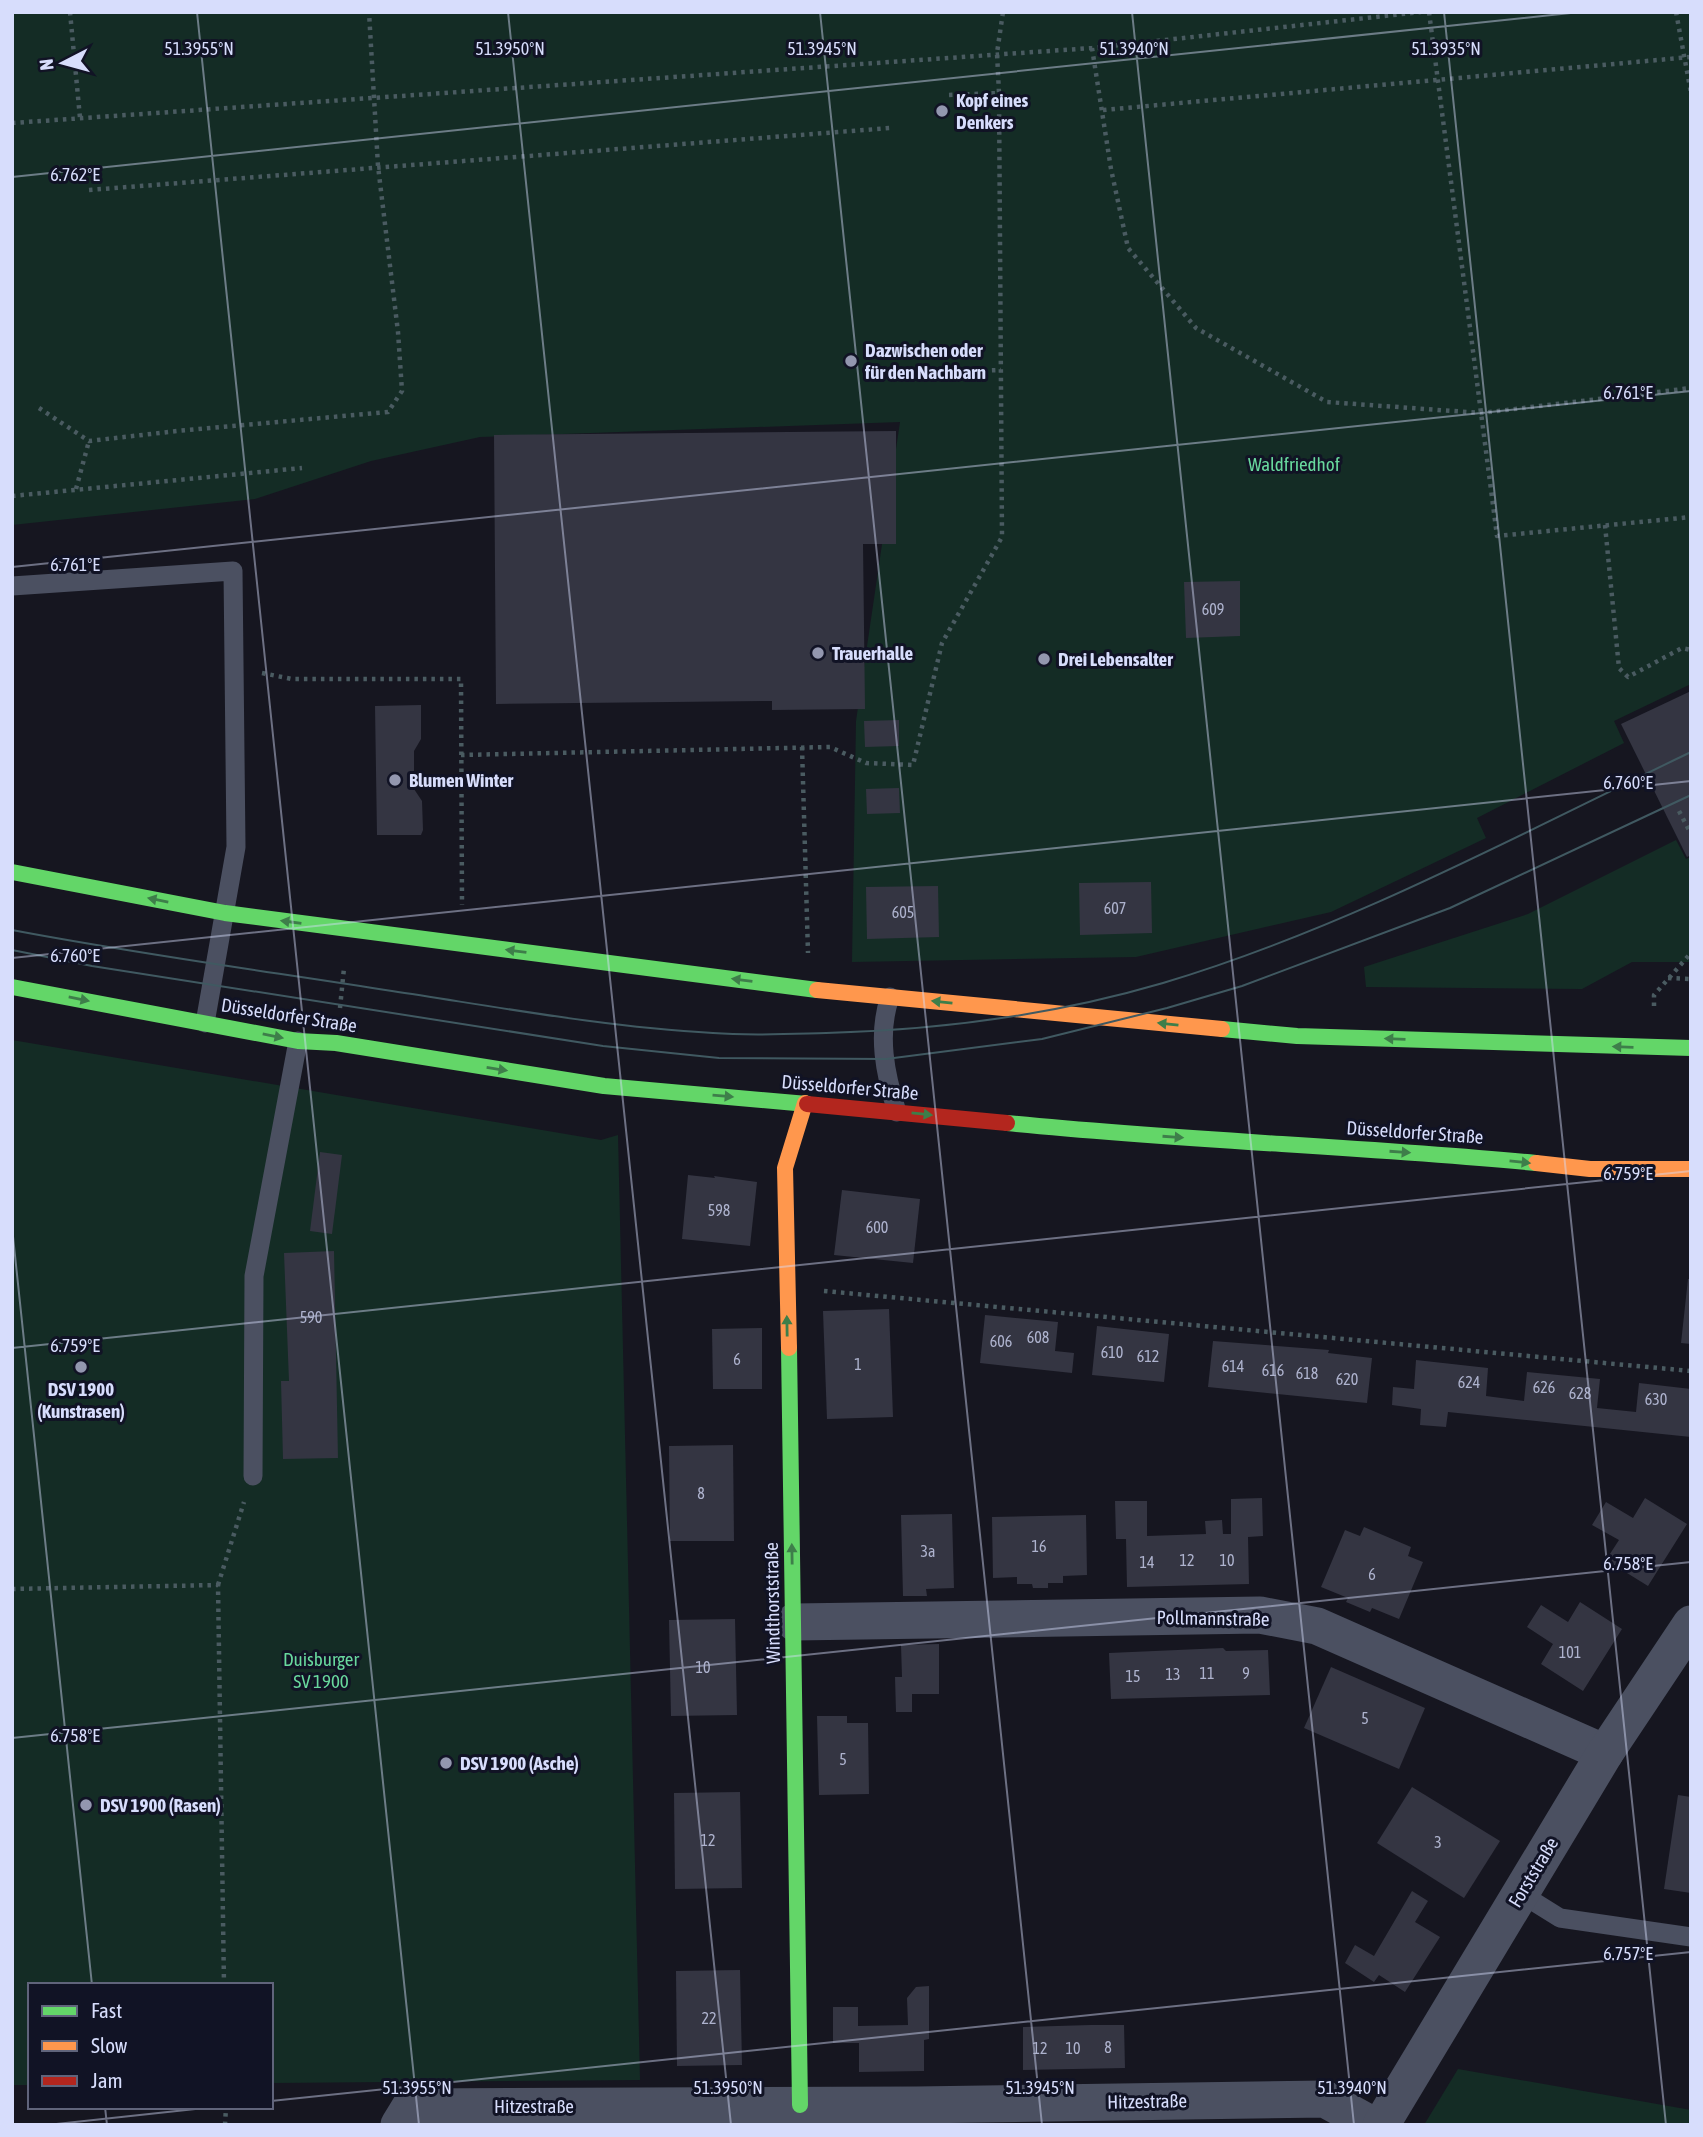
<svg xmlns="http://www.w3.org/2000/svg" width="1703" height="2137" viewBox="0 0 1703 2137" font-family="'Asap Condensed',sans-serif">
  <rect width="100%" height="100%" fill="#161620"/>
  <g fill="#142c25">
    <polygon points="12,12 1691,12 1691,684 1614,721 1624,743 1477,818 1486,838 1331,912 1136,957 852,962 856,721 900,422 480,437 371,461 255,499 12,525"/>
    <polygon points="1676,840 1686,859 1691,857 1691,962 1632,962 1582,989 1366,987 1364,967 1528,914"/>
    <polygon points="12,1040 601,1140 618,1135 640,2080 271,2083 271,1985 30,1985 30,2085 12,2085"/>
    <polygon points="1458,2069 1691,2110 1691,2125 1424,2125"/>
  </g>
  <g fill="#343542">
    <polygon points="896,431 896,544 863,544 865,709 772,710 772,701 496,704 494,435"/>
    <polygon points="1240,581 1240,636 1186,638 1184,582"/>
    <polygon points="1691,691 1691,855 1687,857 1621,724"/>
    <polygon points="421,705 421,739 414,751 414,789 422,801 423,830 421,835 377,835 375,706"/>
    <polygon points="899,720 899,746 865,747 864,721"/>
    <polygon points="899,788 900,813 867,814 866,789"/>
    <polygon points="1151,882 1152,933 1080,935 1079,883"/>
    <polygon points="938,886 939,937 867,939 866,887"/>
    <polygon points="320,1152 342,1155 332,1234 310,1231"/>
    <polygon points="688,1175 715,1178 714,1176 757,1182 750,1246 682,1239"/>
    <polygon points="842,1190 920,1199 913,1263 834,1255"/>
    <polygon points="334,1251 338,1458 283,1459 281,1381 289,1381 284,1253"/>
    <polygon points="1688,1279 1691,1279 1691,1344 1681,1343"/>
    <polygon points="889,1309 893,1417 827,1419 823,1311"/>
    <polygon points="985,1315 1058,1322 1055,1351 1074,1353 1072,1373 980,1363"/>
    <polygon points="1097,1326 1169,1334 1164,1382 1092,1375"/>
    <polygon points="762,1328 762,1389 713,1389 712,1329"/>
    <polygon points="1213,1341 1329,1350 1328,1353 1372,1358 1367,1403 1208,1387"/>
    <polygon points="1416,1360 1488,1368 1486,1396 1524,1401 1527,1372 1600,1379 1597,1408 1636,1412 1639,1383 1691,1389 1691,1437 1448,1412 1446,1427 1420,1425 1421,1409 1392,1405 1393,1387 1414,1389"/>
    <polygon points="733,1445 734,1541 670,1541 669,1446"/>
    <polygon points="1262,1498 1263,1536 1248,1537 1249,1584 1127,1587 1126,1539 1116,1539 1115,1501 1147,1501 1147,1536 1206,1534 1205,1521 1222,1520 1223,1534 1231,1534 1231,1499"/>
    <polygon points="1645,1498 1687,1524 1648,1586 1606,1560 1619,1540 1592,1525 1606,1502 1633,1518"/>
    <polygon points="952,1514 954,1588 926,1589 927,1596 903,1596 901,1515"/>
    <polygon points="1086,1515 1087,1575 1063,1576 1063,1583 1048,1583 1048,1588 1033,1588 1032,1584 1017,1584 1017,1577 993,1578 992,1517"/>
    <polygon points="1364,1527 1411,1547 1408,1556 1423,1562 1399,1619 1372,1608 1370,1612 1346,1602 1348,1598 1321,1587 1345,1530 1360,1536"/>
    <polygon points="1580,1602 1622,1629 1583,1691 1541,1664 1553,1644 1527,1627 1541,1605 1568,1622"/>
    <polygon points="735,1619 737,1715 671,1716 669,1620"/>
    <polygon points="939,1644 939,1694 912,1694 912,1712 896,1712 895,1677 902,1677 901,1645"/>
    <polygon points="1223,1648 1226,1651 1268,1650 1270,1695 1111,1699 1109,1653"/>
    <polygon points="1331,1667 1425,1708 1399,1769 1304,1728"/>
    <polygon points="817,1716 847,1716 847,1723 868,1723 869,1794 819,1795"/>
    <polygon points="1412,1787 1500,1841 1464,1898 1377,1843"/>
    <polygon points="740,1792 742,1888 675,1889 674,1793"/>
    <polygon points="1678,1795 1691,1797 1691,1893 1664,1889"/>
    <polygon points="1412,1891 1428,1901 1415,1922 1440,1937 1405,1992 1379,1975 1374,1982 1345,1963 1355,1945 1374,1956"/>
    <polygon points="740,1970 742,2065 677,2066 676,1971"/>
    <polygon points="929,1986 929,2039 924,2040 924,2071 859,2072 859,2043 833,2043 833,2007 858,2007 858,2026 908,2025 907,1998 916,1987"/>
    <polygon points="1091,2025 1124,2025 1125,2068 1023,2070 1023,2027"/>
  </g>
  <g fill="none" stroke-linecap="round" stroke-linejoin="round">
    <g stroke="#4a5b61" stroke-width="4.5" stroke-dasharray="3.5 5" stroke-linecap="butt">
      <polyline points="70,12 80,118"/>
      <polyline points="1429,12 1497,536 1691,517"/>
      <polyline points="1676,12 1691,93"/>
      <polyline points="1092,48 1111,169 1128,248 1196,328 1327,402 1481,413 1691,388"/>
      <polyline points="949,95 999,93"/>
      <polyline points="1103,110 1691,57"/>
      <polyline points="12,123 1092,48 1421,12"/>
      <polyline points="89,190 890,128"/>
      <polyline points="873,375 1001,370"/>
      <polyline points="39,408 89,441 177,431 388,412 402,391 398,332 378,166 369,12"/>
      <polyline points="76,489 89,441"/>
      <polyline points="12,496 302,468"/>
      <polyline points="1605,525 1619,668 1628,677 1682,648 1691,650"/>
      <polyline points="262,673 292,679 461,679 462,905"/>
      <polyline points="802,747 808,953"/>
      <polyline points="461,755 830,747 866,763 913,765 942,643 1002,537 999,93 997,53 1003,12"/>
      <polyline points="1679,811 1691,834"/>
      <polyline points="1668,978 1691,979"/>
      <polyline points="1654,1006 1654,995 1691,953"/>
      <polyline points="340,1008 344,968"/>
      <polyline points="824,1291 1691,1371"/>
      <polyline points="218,1585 244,1502"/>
      <polyline points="12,1589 218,1585 224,1985"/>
      <polyline points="225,2125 226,2107"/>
    </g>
    <g stroke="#4b5061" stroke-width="19">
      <polyline points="12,586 233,571 236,847 205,1023"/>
      <path d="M890,997C877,1034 885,1074 897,1112"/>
      <polyline points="253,1476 254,1276 298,1041"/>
      <polyline points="1520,1893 1560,1918 1691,1937"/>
    </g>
    <g stroke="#4b5061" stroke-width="37">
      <polyline points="794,1622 1260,1615 1317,1626 1605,1753"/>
      <polyline points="399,2125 410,2107 916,2105 1325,2099 1372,2125"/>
      <polyline points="1381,2125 1605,1753 1691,1624"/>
    </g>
    <g stroke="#63d668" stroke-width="16">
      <polyline points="12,872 225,913 817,990"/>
      <polyline points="12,987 298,1041 336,1043 604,1086 807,1104"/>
      <polyline points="1222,1029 1297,1036 1691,1048"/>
      <path d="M1007,1123C1183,1141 1360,1146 1536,1163"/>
      <polyline points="789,1348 800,2105"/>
    </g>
    <g stroke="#ff974d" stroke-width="16">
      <polyline points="817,990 1222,1029"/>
      <polyline points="1536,1163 1590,1169 1691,1169"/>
      <polyline points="789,1348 785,1168 805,1103"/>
    </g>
    <polyline stroke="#b3261e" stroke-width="16" points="807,1104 1007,1123"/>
    <g stroke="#405961" stroke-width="2">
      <path d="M12,930C138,954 265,971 392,991C498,1007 605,1027 713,1033C750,1036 789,1034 826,1033C939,1030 1054,1015 1163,983C1347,928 1518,835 1691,752"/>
      <polyline points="12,950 92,966 603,1046 719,1058 886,1059 1042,1039 1167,1008 1242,986 1450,908 1691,795"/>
    </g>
  </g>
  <defs><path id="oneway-solid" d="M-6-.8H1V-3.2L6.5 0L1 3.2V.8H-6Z" transform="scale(1.75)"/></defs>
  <g fill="#3e7e4a">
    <use href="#oneway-solid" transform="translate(158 900) rotate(-169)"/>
    <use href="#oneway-solid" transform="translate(291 922) rotate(-172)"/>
    <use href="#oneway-solid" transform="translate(516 951) rotate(-173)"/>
    <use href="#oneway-solid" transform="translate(742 980) rotate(-173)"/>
    <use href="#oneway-solid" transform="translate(79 999) rotate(11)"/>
    <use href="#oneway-solid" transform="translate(942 1002) rotate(-174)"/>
    <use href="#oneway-solid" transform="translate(1168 1024) rotate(-174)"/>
    <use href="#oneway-solid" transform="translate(273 1036) rotate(11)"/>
    <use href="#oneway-solid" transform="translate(1395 1039) rotate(-178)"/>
    <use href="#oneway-solid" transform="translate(1623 1047) rotate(-178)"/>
    <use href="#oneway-solid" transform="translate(497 1069) rotate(9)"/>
    <use href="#oneway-solid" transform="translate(723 1096) rotate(5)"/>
    <use href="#oneway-solid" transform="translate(922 1114) rotate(6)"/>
    <use href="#oneway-solid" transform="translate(1173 1137) rotate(4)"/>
    <use href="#oneway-solid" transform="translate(1400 1152) rotate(4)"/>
    <use href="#oneway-solid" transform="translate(1520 1162) rotate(6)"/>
    <use href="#oneway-solid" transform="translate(787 1326) rotate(-91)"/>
    <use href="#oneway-solid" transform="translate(792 1554) rotate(-91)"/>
  </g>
  <path fill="none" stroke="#d7ddfc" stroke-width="2" stroke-opacity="0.45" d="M197,12L419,2125M508,12L731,2125M820,12L1042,2125M1132,12L1354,2125M1444,12L1666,2125M12,177L1580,12M12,567L1691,391M12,958L1691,781M12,1227L92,1985M12,1348L1691,1171M12,1738L1691,1562M271,2101L1691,1952M105,2107L107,2125M47,2125L214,2107"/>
  <g fill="#9397af" stroke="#111325" stroke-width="2.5">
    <circle cx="942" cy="111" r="7"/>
    <circle cx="851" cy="361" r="7"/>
    <circle cx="818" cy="653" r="7"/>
    <circle cx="1044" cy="659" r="7"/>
    <circle cx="395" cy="780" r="7"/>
    <circle cx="81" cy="1367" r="7"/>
    <circle cx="446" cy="1763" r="7"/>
    <circle cx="86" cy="1805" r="7"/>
  </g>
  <g text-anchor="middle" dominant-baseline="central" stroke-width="6" stroke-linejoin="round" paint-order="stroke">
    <g font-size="16" fill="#aeb3ce">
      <text x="1213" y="609">609</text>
      <text x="1115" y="908">607</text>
      <text x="903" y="912">605</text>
      <text x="719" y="1210">598</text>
      <text x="877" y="1227">600</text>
      <text x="311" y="1317">590</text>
      <text x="1038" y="1337">608</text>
      <text x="1001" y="1341">606</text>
      <text x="1112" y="1352">610</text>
      <text x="1148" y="1356">612</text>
      <text x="737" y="1359">6</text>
      <text x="858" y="1364">1</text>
      <text x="1233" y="1366">614</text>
      <text x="1273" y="1370">616</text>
      <text x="1307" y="1373">618</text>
      <text x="1347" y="1379">620</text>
      <text x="1469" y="1382">624</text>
      <text x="1544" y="1387">626</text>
      <text x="1580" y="1393">628</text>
      <text x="1656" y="1399">630</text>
      <text x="701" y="1493">8</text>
      <text x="1039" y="1546">16</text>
      <text x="928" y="1551">3a</text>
      <text x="1187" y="1560">12</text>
      <text x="1227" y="1560">10</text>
      <text x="1147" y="1562">14</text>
      <text x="1372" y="1574">6</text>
      <text x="1570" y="1652">101</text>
      <text x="703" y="1667">10</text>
      <text x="1207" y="1673">11</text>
      <text x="1246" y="1673">9</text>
      <text x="1173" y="1674">13</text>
      <text x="1133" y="1676">15</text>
      <text x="1365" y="1718">5</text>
      <text x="843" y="1759">5</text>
      <text x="708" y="1840">12</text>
      <text x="1438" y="1842">3</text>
      <text x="709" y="2018">22</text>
      <text x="1108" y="2047">8</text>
      <text x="1040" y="2048">12</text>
      <text x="1073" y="2048">10</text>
    </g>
    <g font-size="19" font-weight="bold" fill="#d7ddfc" stroke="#111325" text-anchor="start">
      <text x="956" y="100">Kopf eines<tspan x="956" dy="22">Denkers</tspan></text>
      <text x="865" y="350">Dazwischen oder<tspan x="865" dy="22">für den Nachbarn</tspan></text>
      <text x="832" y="653">Trauerhalle</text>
      <text x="1058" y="659">Drei Lebensalter</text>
      <text x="409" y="780">Blumen Winter</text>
      <text x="81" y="1389" text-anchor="middle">DSV 1900<tspan x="81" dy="22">(Kunstrasen)</tspan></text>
      <text x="460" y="1763">DSV 1900 (Asche)</text>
      <text x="100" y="1805">DSV 1900 (Rasen)</text>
    </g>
    <g font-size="19" fill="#68d89d" stroke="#111325">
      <text x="1294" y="464">Waldfriedhof</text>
      <text x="321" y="1659">Duisburger<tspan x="321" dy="22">SV 1900</tspan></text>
    </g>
    <g font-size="19" fill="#d7ddfc" stroke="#111325">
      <text transform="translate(289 1015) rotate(9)">Düsseldorfer Straße</text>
      <text transform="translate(850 1087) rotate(5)">Düsseldorfer Straße</text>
      <text transform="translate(1415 1132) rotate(4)">Düsseldorfer Straße</text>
      <text transform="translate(772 1603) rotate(-91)">Windthorststraße</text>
      <text transform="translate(1213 1618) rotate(1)">Pollmannstraße</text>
      <text transform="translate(1533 1872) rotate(-59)">Forststraße</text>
      <text transform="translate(1147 2101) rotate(-1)">Hitzestraße</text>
      <text x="534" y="2106">Hitzestraße</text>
    </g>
  </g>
  <g font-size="18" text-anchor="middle" fill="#d7ddfc" stroke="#111325" stroke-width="6" stroke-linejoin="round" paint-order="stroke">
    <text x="199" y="55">51.3955°N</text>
    <text x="510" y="55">51.3950°N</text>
    <text x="822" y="55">51.3945°N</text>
    <text x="1134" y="55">51.3940°N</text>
    <text x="1446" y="55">51.3935°N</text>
    <text x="75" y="181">6.762°E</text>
    <text x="1628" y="399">6.761°E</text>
    <text x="75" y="571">6.761°E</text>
    <text x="1628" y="789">6.760°E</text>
    <text x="75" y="962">6.760°E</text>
    <text x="1628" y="1180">6.759°E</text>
    <text x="75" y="1352">6.759°E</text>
    <text x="1628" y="1570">6.758°E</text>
    <text x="75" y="1742">6.758°E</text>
    <text x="1628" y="1960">6.757°E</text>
    <text x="417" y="2094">51.3955°N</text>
    <text x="728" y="2094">51.3950°N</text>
    <text x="1040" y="2094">51.3945°N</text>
    <text x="1352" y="2094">51.3940°N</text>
  </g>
  <rect width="1703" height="2137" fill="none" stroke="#d7ddfc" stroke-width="28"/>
  <rect x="28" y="1983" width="245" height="126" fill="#111325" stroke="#60647b" stroke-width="2"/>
  <rect x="42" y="2006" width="35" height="10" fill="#63d668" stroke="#60647b" stroke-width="2"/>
  <text x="91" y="2018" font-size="21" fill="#d7ddfc">Fast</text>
  <rect x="42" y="2041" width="35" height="10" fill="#ff974d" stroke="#60647b" stroke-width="2"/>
  <text x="91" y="2053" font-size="21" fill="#d7ddfc">Slow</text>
  <rect x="42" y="2076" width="35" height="10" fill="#b3261e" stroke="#60647b" stroke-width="2"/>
  <text x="91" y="2088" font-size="21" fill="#d7ddfc">Jam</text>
  <g transform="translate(63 63) rotate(264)" stroke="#111325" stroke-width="5" paint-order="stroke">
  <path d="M0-5L12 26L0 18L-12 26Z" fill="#d7ddfc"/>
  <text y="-10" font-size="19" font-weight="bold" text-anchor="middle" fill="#d7ddfc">N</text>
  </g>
</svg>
